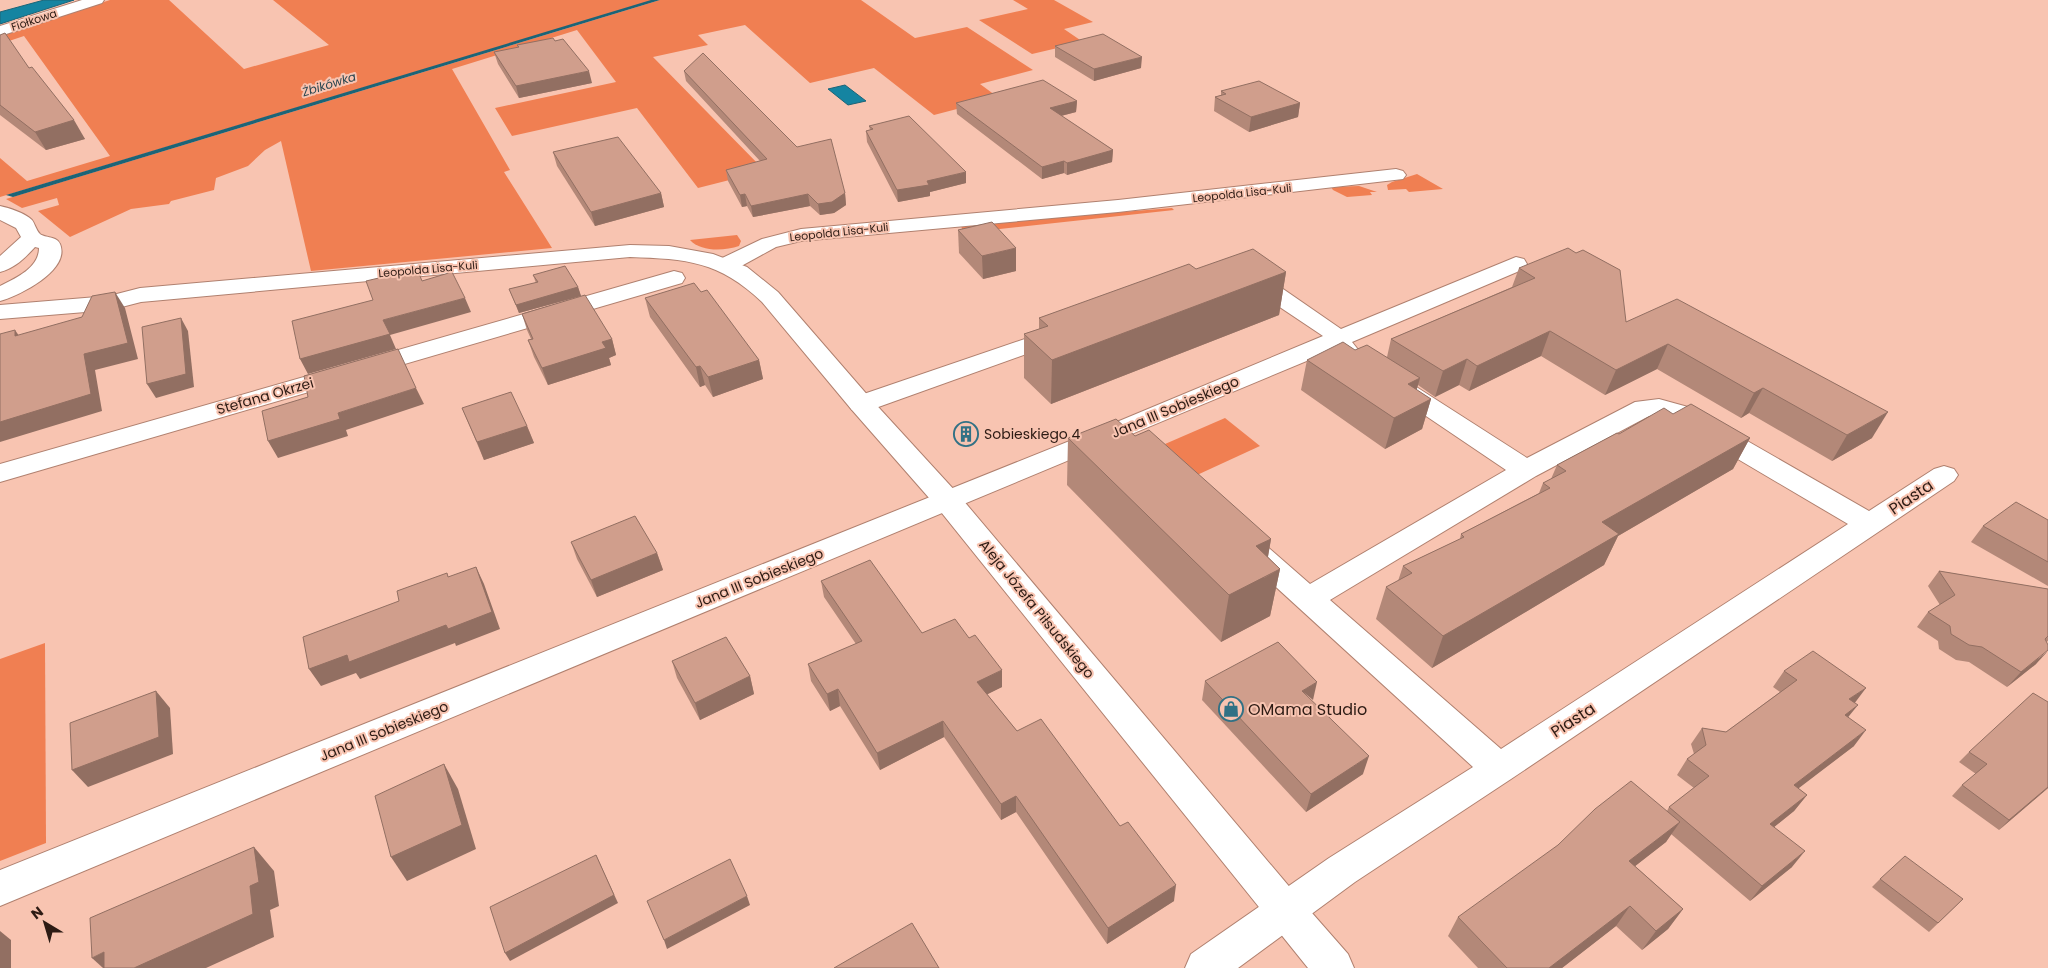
<svg xmlns="http://www.w3.org/2000/svg" width="2048" height="968" viewBox="0 0 2048 968" font-family="Poppins,sans-serif">
  <rect width="100%" height="100%" fill="#f8c4b1"/>
  <g fill="#f07f52">
    <polygon points="110,0 169,0 244,69 329,45 273,0 654,0 0,197 0,158 27,181 110,156 24,36 0,44 0,36"/>
    <polygon points="660,0 861,0 915,38 967,27 1033,70 980,84 999,98 934,115 874,68 810,83 745,25 698,35 708,45 653,57 765,171 698,188 637,108 512,136 495,108 616,82 577,30 452,69 510,170 504,172 552,248 311,271 281,141 265,150 248,166 216,178 214,190 171,201 169,204 131,209 70,237 38,211 59,205 57,198 22,208 6,199"/>
    <polygon points="1013,0 1054,0 1093,22 1064,29 1083,42 1032,54 979,20 1028,9"/>
    <polygon points="1417,174 1443,189 1409,192 1406,189 1388,190 1387,185 1392,182"/>
    <polygon points="1359,186 1377,192 1370,192 1372,195 1347,197 1333,190 1331,187"/>
    <polygon points="1172,208 1174,210 963,233 961,225"/>
    <path d="M737,235L741,241L739,246C724,251 701,252 690,240Z"/>
    <polygon points="1225,418 1260,446 1197,475 1165,444"/>
    <polygon points="45,643 46,843 0,861 0,659"/>
  </g>
  <g fill="#1584a1" stroke="#1c6477">
    <polygon points="44,0 74,0 0,24 0,12"/>
    <polygon points="845,85 866,101 848,105 828,89"/>
  </g>
  <g fill="none" stroke-linecap="round" stroke-linejoin="round">
    <polygon fill="#1c6477" fill-rule="evenodd" points="651,0 660,0 13,197 6,195"/>
    <defs>
      <g id="minor">
        <polygon points="82,0 104,0 102,3 0,36 0,26"/>
        <polygon points="1396,169 1403,171 1406,175 1403,179 1118,212 801,241 776,247 734,270 726,272 718,270 715,265 718,260 762,239 801,229 1118,200"/>
        <path d="M0,206C9,208 25,213 32,220C35,224 36,230 40,234C45,238 57,236 60,244C71,270 19,296 0,301V286C16,278 39,268 39,248L35,247C25,258 15,268 0,272V256L21,237L16,228L0,220Z"/>
        <path d="M1516,257L1524,259L1527,264L1524,269L1352,342L1360,352L1357,357C1345,360 1340,358 1333,350L0,906V870L1112,424L1323,336L1244,283L1241,278L1244,273L1252,271L1260,273L1341,329Z"/>
        <polygon points="674,271 682,273 685,278 682,283 0,482 0,464"/>
        <polygon points="1060,327 1068,329 1072,334 1068,339 870,410 861,412 852,410 848,404 852,398"/>
        <path d="M1398,378L1407,381L1527,458L1635,402L1659,399L1688,407L1869,511L1934,469L1944,466L1954,469L1958,475L1954,481L1511,779L1355,882L1238,968H1185L1191,954L1329,858L1473,767L1242,556L1237,549L1242,542L1252,539L1262,542L1310,584L1506,470L1389,391L1386,386L1389,381ZM1658,415L1670,419L1848,524L1501,749L1330,600L1536,476L1649,416Z"/>
      </g>
      <path id="tertiary" d="M630,245L669,246L713,254L747,267L778,292L870,398L957,493L1298,897L1348,954L1354,968H1308L937,507L852,410L762,302C719,261 687,259 630,257L141,302L110,310L0,319V305L109,296L140,288Z"/>
    </defs>
    <use href="#minor" stroke="#b0806f" stroke-width="2"/>
    <use href="#tertiary" stroke="#b0806f" stroke-width="2"/>
    <use href="#minor" fill="#fff" fill-rule="evenodd"/>
    <use href="#tertiary" fill="#fff" fill-rule="evenodd"/>
  </g>
  <g fill="#b38878">
    <polygon points="0,35 29,68 85,139 46,150 0,115"/>
    <polygon points="517,45 592,83 519,98 498,64 494,52 518,48"/>
    <polygon points="1055,46 1141,68 1094,81 1055,57"/>
    <polygon points="684,71 797,147 845,193 846,205 834,213 820,215 810,206 753,217 747,206 742,207 728,181 726,170 760,161 686,81"/>
    <polygon points="1221,91 1300,103 1298,117 1249,132 1214,111 1215,97 1221,95"/>
    <polygon points="1077,101 1076,112 1061,116 1113,150 1112,162 1067,175 1064,173 1042,179 957,114 956,103"/>
    <polygon points="869,126 966,183 930,192 930,196 898,202 867,142 866,131 870,130"/>
    <polygon points="553,152 661,193 664,207 595,226 557,166"/>
    <polygon points="958,230 1016,271 983,279 959,253"/>
    <polygon points="1519,268 1626,322 1872,438 1832,461 1749,413 1741,418 1657,369 1605,395 1541,356 1469,391 1459,385 1435,397 1418,385 1416,390 1431,399 1422,429 1385,449 1301,390 1307,360 1355,350 1387,357 1391,339 1512,287"/>
    <polygon points="1196,269 1286,272 1279,315 1051,404 1024,378 1024,334 1039,329 1039,318"/>
    <polygon points="533,275 578,287 581,296 519,313 509,289 536,283"/>
    <polygon points="701,292 759,360 763,379 713,397 705,385 700,387 650,317 645,298"/>
    <polygon points="522,314 612,339 616,355 609,358 611,365 548,385 534,357 528,340 531,339 527,330"/>
    <polygon points="462,408 527,426 534,443 484,460"/>
    <polygon points="1673,414 1750,438 1733,469 1618,536 1604,565 1432,668 1376,619 1386,587 1398,581 1403,566 1460,539 1461,534 1539,493 1543,483 1551,479 1557,465 1619,434"/>
    <polygon points="1135,436 1271,539 1268,557 1280,569 1270,616 1221,642 1067,485 1068,438"/>
    <polygon points="2048,520 2048,586 1971,542 1983,526"/>
    <polygon points="571,542 657,553 663,570 597,597 577,559"/>
    <polygon points="1939,571 2048,589 2048,641 2046,642 2036,664 2007,687 1969,662 1956,660 1939,649 1938,641 1917,627 1928,612 1940,605 1928,586"/>
    <polygon points="821,581 922,633 1002,687 987,694 1017,731 1174,901 1107,944 1016,812 1001,820 944,737 880,770 840,706 830,711 811,681 808,664 856,644 824,597"/>
    <polygon points="672,661 750,676 754,694 700,720 677,678"/>
    <polygon points="1784,671 1855,703 1848,717 1854,746 1798,788 1807,795 1794,811 1774,827 1792,867 1750,901 1671,834 1666,842 1635,866 1683,909 1668,929 1642,950 1616,926 1562,968 1478,968 1448,936 1458,917 1667,811 1669,807 1694,788 1677,775 1687,759 1694,754 1691,744 1702,728 1726,732 1780,692 1773,687"/>
    <polygon points="1205,681 1363,774 1306,812 1202,700"/>
    <polygon points="1969,752 2048,788 1999,830 1952,796 1962,785 1976,774 1959,762"/>
    <polygon points="1880,879 1963,899 1929,932 1872,887"/>
  </g>
  <g fill="#926f62">
    <polygon points="1142,57 1141,68 1094,81 1094,69"/>
    <polygon points="589,71 592,83 519,98 516,86"/>
    <polygon points="1077,101 1076,112 1049,119 1050,108"/>
    <polygon points="1300,103 1298,117 1249,132 1251,117"/>
    <polygon points="74,120 85,139 46,150 35,132"/>
    <polygon points="1113,150 1112,162 1067,175 1067,163"/>
    <polygon points="1064,161 1064,173 1042,179 1042,167"/>
    <polygon points="966,172 966,183 930,192 930,196 898,202 897,190 927,181"/>
    <polygon points="661,193 664,207 595,226 591,212"/>
    <polygon points="845,193 846,205 834,213 820,215 818,204"/>
    <polygon points="745,194 747,206 742,207 740,195"/>
    <polygon points="808,194 810,206 753,217 751,206"/>
    <polygon points="1016,248 1016,271 983,279 982,256"/>
    <polygon points="1286,272 1279,315 1051,404 1052,360"/>
    <polygon points="578,287 581,296 519,313 516,305"/>
    <polygon points="115,292 125,308 138,359 95,370 102,411 0,442 0,422 84,354"/>
    <polygon points="465,298 471,312 390,335 396,349 308,374 300,359 383,320"/>
    <polygon points="181,318 188,331 194,387 156,398 147,384"/>
    <polygon points="15,330 26,346 15,336"/>
    <polygon points="1550,331 1541,356 1469,391 1477,366"/>
    <polygon points="612,339 616,355 609,358 611,365 548,385 542,368 602,342"/>
    <polygon points="1668,344 1657,369 1605,395 1616,370"/>
    <polygon points="1467,359 1459,385 1435,397 1443,371"/>
    <polygon points="759,360 763,379 713,397 708,377"/>
    <polygon points="700,366 705,385 700,387 696,367"/>
    <polygon points="1420,378 1411,409 1408,384"/>
    <polygon points="416,388 424,404 346,430 348,436 278,458 268,441 338,413"/>
    <polygon points="1763,388 1749,413 1741,418 1754,393"/>
    <polygon points="1431,399 1422,429 1385,449 1394,418"/>
    <polygon points="1888,412 1872,438 1832,461 1847,435"/>
    <polygon points="527,426 534,443 484,460 477,442"/>
    <polygon points="1750,438 1733,469 1618,536 1604,565 1432,668 1443,636 1602,522"/>
    <polygon points="1271,539 1264,578 1280,569 1270,616 1221,642 1229,595 1256,546"/>
    <polygon points="657,553 663,570 597,597 591,580"/>
    <polygon points="476,567 484,584 500,629 456,646 455,643 360,679 356,673 321,686 309,669"/>
    <polygon points="2048,651 2036,664 2007,687 2021,672"/>
    <polygon points="1002,670 1002,687 978,699 977,682"/>
    <polygon points="750,676 754,694 700,720 695,703"/>
    <polygon points="1317,682 1313,700 1302,691"/>
    <polygon points="1866,688 1854,704 1849,699"/>
    <polygon points="838,689 840,706 830,711 827,694"/>
    <polygon points="156,691 170,708 173,754 88,787 72,770"/>
    <polygon points="1858,705 1845,721 1845,715"/>
    <polygon points="943,721 944,737 880,770 877,753"/>
    <polygon points="1866,730 1854,746 1782,801 1794,785"/>
    <polygon points="1369,756 1363,774 1306,812 1311,794"/>
    <polygon points="444,764 458,789 476,849 407,881 391,857"/>
    <polygon points="2048,787 2048,788 1999,830 2009,820"/>
    <polygon points="1807,795 1794,811 1758,840 1770,824"/>
    <polygon points="1016,796 1016,812 1001,820 1001,804"/>
    <polygon points="1680,822 1666,842 1616,881 1629,861"/>
    <polygon points="254,847 274,871 279,906 270,910 274,937 206,968 134,968 250,886"/>
    <polygon points="1805,851 1792,867 1750,901 1762,886"/>
    <polygon points="596,855 618,903 510,961 505,953"/>
    <polygon points="1176,885 1174,901 1107,944 1108,928"/>
    <polygon points="747,896 750,905 667,949 664,940"/>
    <polygon points="1630,906 1616,926 1562,968 1549,968"/>
    <polygon points="1683,909 1668,929 1642,950 1656,931"/>
    <polygon points="0,931 11,940 11,968 0,968"/>
    <polygon points="104,952 121,968 103,968 92,958"/>
  </g>
  <g fill="#d09e8c" stroke="#926f62">
    <polygon points="5,33 29,68 32,67 74,120 35,132 0,105 0,35"/>
    <polygon points="1103,34 1142,57 1094,69 1055,46"/>
    <polygon points="553,38 555,41 563,39 589,71 516,86 494,52 519,47 517,45"/>
    <polygon points="703,53 797,147 831,139 845,193 832,202 818,204 808,194 751,206 745,194 740,195 726,170 767,159 684,71"/>
    <polygon points="1043,80 1077,101 1050,108 1113,150 1067,163 1064,161 1042,167 956,103"/>
    <polygon points="1259,81 1300,103 1251,117 1215,97 1226,94 1221,91"/>
    <polygon points="909,116 966,172 927,181 929,185 897,190 866,131 873,129 869,126"/>
    <polygon points="618,137 661,193 591,212 553,152"/>
    <polygon points="992,222 1016,248 982,256 958,230"/>
    <polygon points="1568,248 1576,253 1583,250 1620,270 1626,322 1677,299 1888,412 1847,435 1763,388 1754,393 1668,344 1616,370 1550,331 1477,366 1467,359 1443,371 1391,339 1535,278 1519,268"/>
    <polygon points="1253,249 1286,272 1052,360 1024,334 1048,326 1039,318 1189,264 1196,269"/>
    <polygon points="565,266 578,287 516,305 509,289 538,282 533,275"/>
    <polygon points="418,271 422,281 452,272 465,298 383,320 390,334 300,359 292,321 373,300 366,281 404,272 405,274"/>
    <polygon points="694,283 701,292 707,290 759,360 708,377 700,366 696,367 645,298"/>
    <polygon points="115,292 128,343 84,354 91,394 0,422 0,334 15,330 15,336 82,317 92,296"/>
    <polygon points="585,295 612,339 602,342 606,348 542,368 528,340 533,339 522,314"/>
    <polygon points="181,318 186,374 147,384 142,327"/>
    <polygon points="1343,342 1355,350 1367,345 1420,378 1408,384 1431,399 1394,418 1307,360"/>
    <polygon points="398,349 416,388 338,413 340,419 268,441 262,411 308,397 304,376"/>
    <polygon points="511,392 527,426 477,442 462,408"/>
    <polygon points="1691,404 1750,438 1602,522 1619,534 1443,636 1386,587 1412,573 1403,566 1464,537 1461,534 1550,488 1543,483 1566,471 1557,465 1617,433 1619,434 1664,408 1673,414"/>
    <polygon points="1116,419 1135,436 1149,430 1271,539 1256,546 1280,569 1229,595 1068,438"/>
    <polygon points="2016,502 2048,520 2048,562 1983,526"/>
    <polygon points="635,516 657,553 591,580 571,542"/>
    <polygon points="870,560 922,633 955,619 969,638 975,635 1002,670 977,682 1017,731 1041,719 1120,826 1128,822 1176,885 1108,928 1016,796 1001,804 943,721 877,753 838,689 827,694 808,664 862,641 821,581"/>
    <polygon points="476,567 492,612 448,629 446,625 349,662 347,655 309,669 303,637 399,601 397,591 447,573 448,577"/>
    <polygon points="1939,571 2048,589 2048,636 2045,639 2048,645 2048,650 2021,672 1982,647 1969,645 1951,634 1950,626 1928,612 1955,595"/>
    <polygon points="726,637 750,676 695,703 672,661"/>
    <polygon points="1278,642 1317,682 1302,691 1369,756 1311,794 1205,681"/>
    <polygon points="1813,651 1866,688 1849,699 1858,705 1845,715 1866,730 1794,785 1807,795 1770,824 1805,851 1762,886 1669,807 1709,776 1687,759 1706,745 1702,728 1726,732 1797,680 1784,671"/>
    <polygon points="156,691 159,737 72,770 70,723"/>
    <polygon points="2033,693 2048,702 2048,787 2009,820 1962,785 1987,764 1969,752"/>
    <polygon points="444,764 462,825 391,857 375,796"/>
    <polygon points="1631,781 1680,822 1629,861 1683,909 1656,931 1630,906 1549,968 1507,968 1458,917 1558,845 1595,809"/>
    <polygon points="254,847 259,882 250,886 253,914 134,968 104,968 104,952 92,958 90,918"/>
    <polygon points="596,855 614,895 505,953 490,907"/>
    <polygon points="1905,856 1963,899 1938,923 1880,879"/>
    <polygon points="730,859 747,896 664,940 647,901"/>
    <polygon points="912,923 939,968 834,968"/>
  </g>
  <defs>
    <symbol id="building-ring" viewBox="-11 -11 22 22"><circle r="9.5" fill="#f8c4b1" stroke="#317185" stroke-width="1.5"/><path d="M-4-6H4V6H1V3H-1V6H-4ZM-2.5-4.3h1.7v1.8h-1.7ZM.8-4.3h1.7v1.8H.8ZM-2.5-1h1.7V.8h-1.7ZM.8-1h1.7V.8H.8Z" fill="#317185"/></symbol>
    <symbol id="shop-ring" viewBox="-11 -11 22 22"><circle r="9.5" fill="#f8c4b1" stroke="#317185" stroke-width="1.5"/><path d="M-5-2.5h2.3a2.7 3.5 0 0 1 5.4 0H5L5.5 6h-11ZM-1.5-2.5h3a1.5 2.3 0 0 0-3 0Z" fill="#317185"/></symbol>
  </defs>
  <g fill-rule="evenodd">
    <use href="#building-ring" x="952" y="420" width="28" height="28"/>
    <use href="#shop-ring" x="1217" y="695" width="28" height="28"/>
  </g>
  <g text-anchor="middle" dominant-baseline="central" stroke-width="4" stroke-linejoin="round" paint-order="stroke">
    <g font-size="11" fill="#2d1b14" stroke="#f8c4b1">
      <text transform="translate(34 20) rotate(-18)">Fiołkowa</text>
      <text transform="translate(1242 193) rotate(-6)">Leopolda Lisa-Kuli</text>
      <text transform="translate(839 232) rotate(-6)">Leopolda Lisa-Kuli</text>
      <text transform="translate(428 269) rotate(-5)">Leopolda Lisa-Kuli</text>
    </g>
    <g font-size="12" font-style="italic" fill="#28454f" stroke="#f8c4b1">
      <text transform="translate(329 84) rotate(-17)">Żbikówka</text>
    </g>
    <g font-size="14" fill="#2d1b14" stroke="#f8c4b1">
      <text transform="translate(265 396) rotate(-16)">Stefana Okrzei</text>
      <text transform="translate(1175 407) rotate(-23)">Jana III Sobieskiego</text>
      <text transform="translate(759 578) rotate(-22)">Jana III Sobieskiego</text>
      <text transform="translate(1037 609) rotate(51)">Aleja Józefa Piłsudskiego</text>
      <text transform="translate(384 731) rotate(-22)">Jana III Sobieskiego</text>
    </g>
    <g font-size="14" fill="#2d1b14" stroke="#f8c4b1" text-anchor="start">
      <text x="984" y="434">Sobieskiego 4</text>
    </g>
    <g font-size="16" fill="#2d1b14" stroke="#f8c4b1">
      <text transform="translate(1911 497) rotate(-34)">Piasta</text>
      <text transform="translate(1573 720) rotate(-33)">Piasta</text>
    </g>
    <g font-size="16" fill="#2d1b14" stroke="#f8c4b1" text-anchor="start">
      <text x="1248" y="709">OMama Studio</text>
    </g>
  </g>
  <g transform="translate(45 923) rotate(322)" stroke="#f8c4b1" stroke-width="4" paint-order="stroke">
  <path d="M0-4L9 19L0 12L-9 19Z" fill="#2d1b14"/>
  <text y="-8" font-size="14" font-weight="bold" text-anchor="middle" fill="#2d1b14">N</text>
  </g>
</svg>
